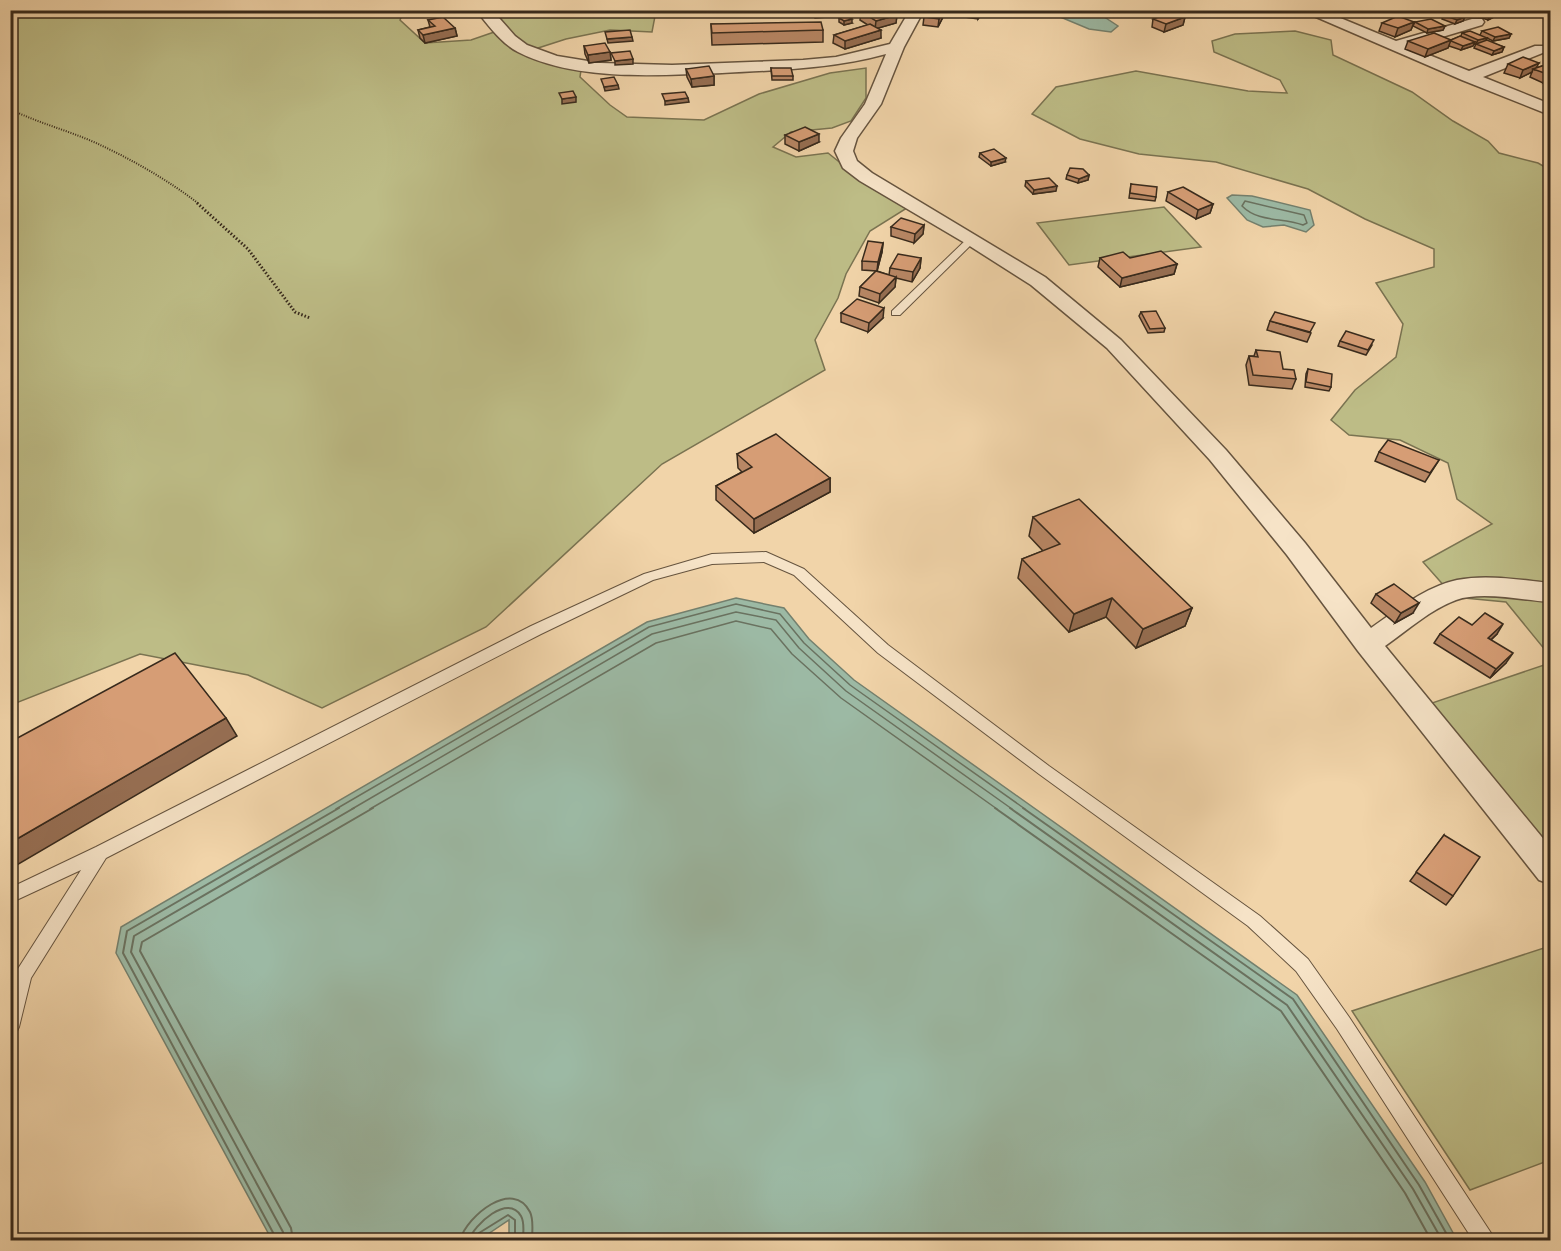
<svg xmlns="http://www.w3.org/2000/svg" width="1561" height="1251" viewBox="0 0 1561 1251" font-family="'IM FELL Double Pica',serif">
  <rect width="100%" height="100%" fill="#f1d4a9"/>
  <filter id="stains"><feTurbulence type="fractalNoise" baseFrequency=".00333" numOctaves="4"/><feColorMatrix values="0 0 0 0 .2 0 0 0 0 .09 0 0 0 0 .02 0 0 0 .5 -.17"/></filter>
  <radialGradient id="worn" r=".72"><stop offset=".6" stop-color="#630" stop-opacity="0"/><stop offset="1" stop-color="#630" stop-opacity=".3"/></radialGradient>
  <g fill="#bdbc86" stroke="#7a7351" stroke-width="1.5">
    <polygon points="11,11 404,11 400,20 425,43 471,40 500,30 488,11 676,11 655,16 652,32 610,30 566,39 532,50 582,63 580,77 610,105 627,117 704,120 759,94 830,73 866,68 866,98 851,121 832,128 791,132 773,147 796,157 828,153 848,169 907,208 870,231 846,274 838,298 815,340 825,370 662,464 486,627 322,708 248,675 140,654 11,705"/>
    <polygon points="1295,31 1331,40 1333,55 1412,92 1453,121 1488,141 1499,153 1538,163 1550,170 1550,656 1506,602 1454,597 1423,562 1492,524 1457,499 1448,463 1400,440 1349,435 1331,420 1355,390 1396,357 1403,324 1376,283 1434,267 1434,249 1365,219 1308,189 1216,162 1139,154 1080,139 1032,114 1056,87 1136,71 1248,91 1287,93 1280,80 1214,52 1212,41 1235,34"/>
    <polygon points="1164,207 1201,247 1069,265 1037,223"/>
    <polygon points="1550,663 1550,857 1429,704"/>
    <polygon points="1550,946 1550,1160 1470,1190 1352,1011"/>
  </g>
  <g fill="#9cb9a4" stroke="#74806e" stroke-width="1.5">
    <polygon points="1046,11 1107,11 1103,16 1118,26 1111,32 1089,29"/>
    <polygon points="1232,195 1252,196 1310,210 1314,225 1306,232 1284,225 1263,227 1247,220 1227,198"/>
    <polygon points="736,598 784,608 809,639 854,680 1297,995 1425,1182 1457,1240 509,1240 509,1220 479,1240 272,1240 116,953 121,927 647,622"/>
  </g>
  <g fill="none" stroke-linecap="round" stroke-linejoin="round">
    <g stroke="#6a7260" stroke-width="1.5">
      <path d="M1245,201L1304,215L1307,223L1303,225C1282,217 1259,223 1242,206Z"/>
      <polyline points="336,809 649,627 736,604 780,614 804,643 850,685 1025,809"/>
      <polyline points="352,809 652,634 736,612 776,620 799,648 846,691 1012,809"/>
      <polyline points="370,809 656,643 736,621 771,629 792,654 841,698 997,809"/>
    </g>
    <g stroke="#6a7260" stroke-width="2">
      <polyline points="995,808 1281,1011 1405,1193 1431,1240"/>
      <polyline points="1010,808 1287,1005 1413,1189 1442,1240"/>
      <polyline points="1023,808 1293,999 1419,1185 1450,1240"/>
      <polyline points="277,1240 123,953 127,931 339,808"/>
      <polyline points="284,1240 283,1232 131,952 134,936 354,808"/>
      <polyline points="293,1240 291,1228 140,951 142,942 373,808"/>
      <path d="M460,1240C467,1216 513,1178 530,1212C534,1220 532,1232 532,1240"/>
      <path d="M469,1240C474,1225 508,1193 521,1216C525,1223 523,1232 523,1240"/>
      <polyline points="476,1240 479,1233 508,1215 515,1220 515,1240"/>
    </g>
    <defs>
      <g id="service">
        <polygon points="969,237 977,239 900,315 892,315 892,311"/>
        <polygon points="766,552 804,569 888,645 1049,766 1260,916 1308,959 1349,1017 1491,1233 1494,1240 1473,1240 1337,1029 1296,971 1248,926 1039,774 878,653 794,575 764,562 712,564 653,580 541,634 106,858 31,978 19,1027 16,1033 10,1035 10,990 14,975 81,870 10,903 10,888 96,847 531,626 644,574 712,554"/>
      </g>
      <g id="minor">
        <path d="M476,10H492L515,36L527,45L557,56L600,63L672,65L803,60L836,57L890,44L910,10H924L904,47L881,104L857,138L853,151L857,161L872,173L1045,277L1121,340L1226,450L1305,543L1371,628C1397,610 1425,587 1457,580C1487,574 1520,580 1550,583V602C1523,600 1481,591 1456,600C1431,609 1408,630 1385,646L1550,847V884L1539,880L1358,651L1287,555L1210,460L1107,348L1031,285L965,243L860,181L843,168L835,151L841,138L865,104L886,54C831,69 778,70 722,73C658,75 577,82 518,52C502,44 488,25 476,10Z"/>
        <polygon points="1300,10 1321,10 1396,41 1472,19 1482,19 1484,22 1482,25 1409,47 1469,71 1535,46 1545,46 1548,49 1545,52 1483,77 1550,104 1550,115 1462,80"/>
      </g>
    </defs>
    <use href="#service" stroke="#66543f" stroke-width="2"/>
    <use href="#minor" stroke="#66543f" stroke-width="3"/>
    <path stroke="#382a1c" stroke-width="2" stroke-dasharray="1 1.5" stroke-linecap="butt" d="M10,109C38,123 67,130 96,143C131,159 168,180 199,204"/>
    <polyline stroke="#382a1c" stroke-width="3" stroke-dasharray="1.5 2" stroke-linecap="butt" points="197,203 248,249 295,312 310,318"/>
    <use href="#service" fill="#f6e3c7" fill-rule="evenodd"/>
    <use href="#minor" fill="#f6e3c7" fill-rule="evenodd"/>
  </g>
  <g fill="#b88765" stroke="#382a1c" stroke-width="1.5">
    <polygon points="812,10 828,10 827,17 815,18"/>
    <polygon points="928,10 944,10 944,15 938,27 923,25 924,17"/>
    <polygon points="958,10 984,10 978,19 958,16"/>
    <polygon points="1453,10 1471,10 1464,14"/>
    <polygon points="1472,10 1499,10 1498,15 1488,20 1470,14"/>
    <polygon points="861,12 897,15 896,23 878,28 881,38 845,49 833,43 834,35 868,25 860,20"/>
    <polygon points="1443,15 1465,17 1463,21 1455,24 1442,19"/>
    <polygon points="1185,17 1183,25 1164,32 1152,27 1153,19"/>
    <polygon points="839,18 852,23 844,25 839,22"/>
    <polygon points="428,20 455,28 457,36 425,43 420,38 418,30 430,27"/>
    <polygon points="1414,22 1411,30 1395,37 1379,31 1382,23"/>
    <polygon points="1415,22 1445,26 1443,30 1427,33 1413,26"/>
    <polygon points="711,24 823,30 823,42 712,45"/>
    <polygon points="1482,31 1511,34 1509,38 1493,41 1487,38 1485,41 1504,47 1502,52 1492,55 1474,48 1476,44 1474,44 1473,46 1461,50 1449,46 1448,48 1425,57 1405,49 1408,41 1451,40 1461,36 1462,33 1480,35"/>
    <polygon points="584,46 610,52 611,60 589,63 585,54"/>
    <polygon points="1551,63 1551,80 1543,83 1530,77 1532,72 1520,78 1504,73 1508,64 1536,68"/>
    <polygon points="771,68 793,76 793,80 772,80"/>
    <polygon points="686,69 714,76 714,85 692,87 687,77"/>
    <polygon points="785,135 819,142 799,151 785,144"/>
    <polygon points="980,153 1005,162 991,166 979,157"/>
    <polygon points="1067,175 1089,175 1088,180 1078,183 1066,179"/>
    <polygon points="1026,181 1056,191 1033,194 1025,186"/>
    <polygon points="1131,184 1156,197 1155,201 1129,198"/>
    <polygon points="1168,192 1213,204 1210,213 1196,219 1166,201"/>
    <polygon points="924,225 923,234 914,243 891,236 891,227"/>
    <polygon points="883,243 882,252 877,271 889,275 890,268 921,258 920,268 912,282 896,278 895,287 879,303 859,296 860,287 876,271 862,270 862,261"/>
    <polygon points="1100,258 1130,258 1177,264 1174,274 1120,287 1098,267"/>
    <polygon points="1141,312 1165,328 1164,332 1148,333 1139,316"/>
    <polygon points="841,313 883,318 868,332 841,322"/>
    <polygon points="1270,321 1311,333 1307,342 1267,330"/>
    <polygon points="1340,341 1372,345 1366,355 1338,346"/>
    <polygon points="1256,350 1283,369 1296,379 1292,389 1249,385 1246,365 1249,356 1254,356"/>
    <polygon points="1308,369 1331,387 1329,391 1305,387 1306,374"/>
    <polygon points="1379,452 1439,460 1425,482 1375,461"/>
    <polygon points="737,454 830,478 830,492 754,533 716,500 716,486 742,472 738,468"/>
    <polygon points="1033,517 1192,608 1185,626 1136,648 1106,617 1069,632 1018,578 1022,559 1043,551 1029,536"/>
    <polygon points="1376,594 1413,613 1395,623 1371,603"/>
    <polygon points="1472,625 1497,634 1491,640 1506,663 1490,678 1434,643 1440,634"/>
    <polygon points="1444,835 1453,896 1446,905 1410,881"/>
  </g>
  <g fill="#966e52" stroke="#382a1c" stroke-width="1.5">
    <polygon points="424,10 440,10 425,14"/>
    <polygon points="943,10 944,10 944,15 938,27 939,19"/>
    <polygon points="979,10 984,10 978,19 978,11"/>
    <polygon points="1500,11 1498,15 1488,20 1489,16"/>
    <polygon points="897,15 896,23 875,29 876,21"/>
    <polygon points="1185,17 1183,25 1164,32 1166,24"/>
    <polygon points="1465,17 1463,21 1455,24 1457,20"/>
    <polygon points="852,19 852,23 844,25 844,21"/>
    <polygon points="1414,22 1411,30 1395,37 1398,28"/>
    <polygon points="1445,26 1443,30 1427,33 1428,29"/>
    <polygon points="455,28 457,36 425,43 423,35"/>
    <polygon points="881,30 881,38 845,49 845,41"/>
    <polygon points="1511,34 1509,38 1493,41 1495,37"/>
    <polygon points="632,37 633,41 608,43 607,39"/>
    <polygon points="1487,38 1485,42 1476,44 1478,40"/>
    <polygon points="1451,40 1448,48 1425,57 1428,49"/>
    <polygon points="1475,42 1473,46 1461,50 1463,46"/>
    <polygon points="1504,47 1502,52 1492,55 1494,51"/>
    <polygon points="610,52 611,60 589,63 588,55"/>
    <polygon points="633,59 633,64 615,65 615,61"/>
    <polygon points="1539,63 1535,70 1533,69 1532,72 1520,78 1523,70"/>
    <polygon points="1551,73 1551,80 1543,83 1547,74"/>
    <polygon points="714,76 714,85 692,87 691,79"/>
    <polygon points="618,85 619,89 605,91 604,87"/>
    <polygon points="576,97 576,102 562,104 562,99"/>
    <polygon points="688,98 689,102 665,105 665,101"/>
    <polygon points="819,134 819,142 799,151 799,142"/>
    <polygon points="1006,158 1005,162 991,166 991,162"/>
    <polygon points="1089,175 1088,180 1078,183 1079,179"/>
    <polygon points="1057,186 1056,191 1033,194 1034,190"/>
    <polygon points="1213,204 1210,213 1196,219 1198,210"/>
    <polygon points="924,225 923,234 914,243 915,234"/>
    <polygon points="883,243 882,252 877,271 878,262"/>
    <polygon points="921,258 920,268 912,282 913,272"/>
    <polygon points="1177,264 1174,274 1120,287 1122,278"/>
    <polygon points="896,277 895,287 879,303 880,294"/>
    <polygon points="884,308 883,318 868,332 869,323"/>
    <polygon points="830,478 830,492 754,533 754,519"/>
    <polygon points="1112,598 1106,617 1069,632 1074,614"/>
    <polygon points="1419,603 1413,613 1395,623 1401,613"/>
    <polygon points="1192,608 1185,626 1136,648 1143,629"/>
    <polygon points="1503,624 1497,634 1482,648 1488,638"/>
    <polygon points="1513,653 1506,663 1490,678 1496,669"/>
    <polygon points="226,718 237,736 10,869 10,843"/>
  </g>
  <g fill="#d69d75" stroke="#382a1c" stroke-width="1.5">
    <polygon points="866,10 888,10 897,15 876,21 861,12"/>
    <polygon points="928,10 943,10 939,19 924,17"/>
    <polygon points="1473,10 1499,10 1500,11 1489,16"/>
    <polygon points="1173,12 1185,17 1166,24 1153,19"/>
    <polygon points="1451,12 1465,17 1457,20 1443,15"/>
    <polygon points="846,16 852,19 844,21 839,18"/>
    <polygon points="1398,16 1414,22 1398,28 1382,23"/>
    <polygon points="443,17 455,28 423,35 418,30 435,26 428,20"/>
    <polygon points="1431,19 1445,26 1428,29 1415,22"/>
    <polygon points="821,22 823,30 712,33 711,24"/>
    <polygon points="870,24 881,30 845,41 834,35"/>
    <polygon points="1498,27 1511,34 1495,37 1482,31"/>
    <polygon points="630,30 632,37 607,39 605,32"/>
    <polygon points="1470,31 1487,38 1478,40 1462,33"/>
    <polygon points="1434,33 1451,40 1428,49 1408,41"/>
    <polygon points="1460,36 1475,42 1463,46 1451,41 1451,40"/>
    <polygon points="1487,40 1504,47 1494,51 1476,44"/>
    <polygon points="605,43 610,52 588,55 584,46"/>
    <polygon points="630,51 633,59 615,61 611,53"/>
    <polygon points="1523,57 1539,63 1523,70 1508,64"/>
    <polygon points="1551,63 1551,73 1547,74 1533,69"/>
    <polygon points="709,66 714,76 691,79 686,69"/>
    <polygon points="771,68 791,68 793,76 772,76"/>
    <polygon points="614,77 618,85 604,87 601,79"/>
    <polygon points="573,91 576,97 562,99 559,93"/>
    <polygon points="685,92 688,98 665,101 662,94"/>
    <polygon points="805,127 819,134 799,142 785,135"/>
    <polygon points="994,149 1006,158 991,162 980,153"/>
    <polygon points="1070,168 1083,169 1089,175 1079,179 1067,175"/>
    <polygon points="1049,178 1057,186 1034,190 1026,181"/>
    <polygon points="1131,184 1157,187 1156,197 1130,193"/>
    <polygon points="1183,187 1213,204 1198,210 1168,192"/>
    <polygon points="901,218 924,225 915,234 891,227"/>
    <polygon points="868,241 883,243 878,262 862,261"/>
    <polygon points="1161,251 1177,264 1122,278 1100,258 1123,252 1130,258"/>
    <polygon points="898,254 921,258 913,272 890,268"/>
    <polygon points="876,271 896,277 880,294 860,287"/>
    <polygon points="857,299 884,308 869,323 841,313"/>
    <polygon points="1156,311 1165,328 1150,329 1141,312"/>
    <polygon points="1275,312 1315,323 1310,332 1270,321"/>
    <polygon points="1346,331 1374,340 1368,350 1340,341"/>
    <polygon points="1256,350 1280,352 1283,369 1294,370 1296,379 1253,375 1249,356 1258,357"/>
    <polygon points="1308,369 1332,374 1331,387 1306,382"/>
    <polygon points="776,434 830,478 754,519 716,486 752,467 737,454"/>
    <polygon points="1388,440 1439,460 1430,473 1379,452"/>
    <polygon points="1079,499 1192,608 1143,629 1112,598 1074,614 1022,559 1060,544 1033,517"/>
    <polygon points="1394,584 1419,603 1401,613 1376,594"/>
    <polygon points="1485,613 1503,624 1488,638 1513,653 1496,669 1440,634 1459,617 1472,625"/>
    <polygon points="175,653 226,718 10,843 10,742"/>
    <polygon points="1444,835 1480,857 1453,896 1416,872"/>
  </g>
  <rect width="1561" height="1251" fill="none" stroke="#f1d4a9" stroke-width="36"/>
  <rect x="12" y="12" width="1537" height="1227" fill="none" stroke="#382a1c" stroke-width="3"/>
  <rect x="18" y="18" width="1525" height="1215" fill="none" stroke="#382a1c" stroke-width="1.5"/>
  <rect width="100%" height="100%" filter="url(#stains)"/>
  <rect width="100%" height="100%" fill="url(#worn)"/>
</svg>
